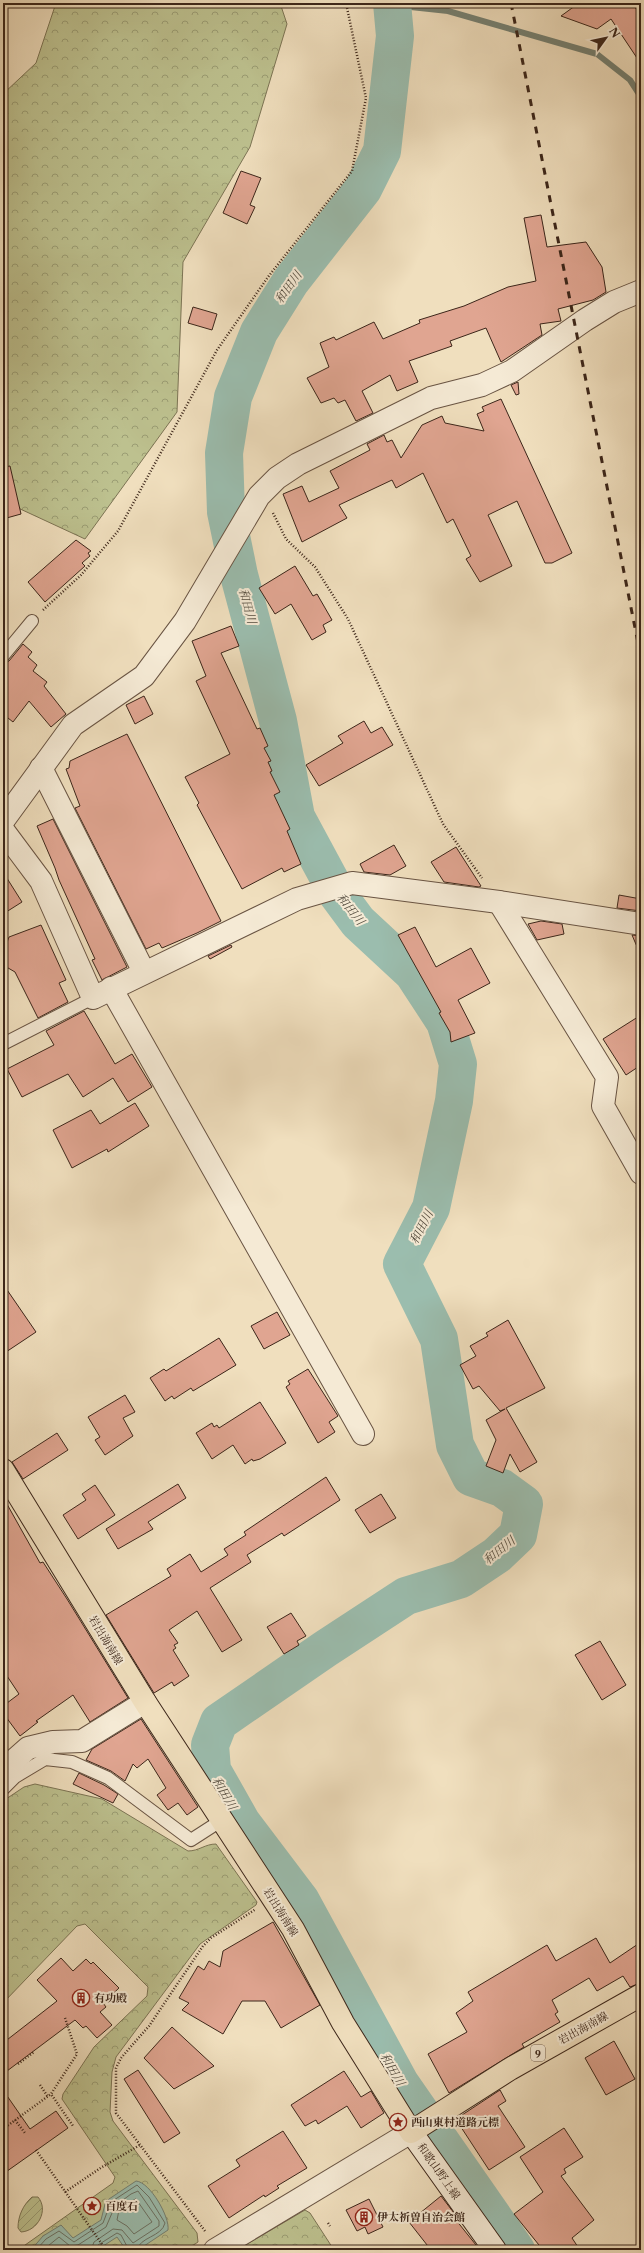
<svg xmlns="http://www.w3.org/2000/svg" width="644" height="2253" viewBox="0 0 644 2253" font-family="'Libre Caslon Text','Noto Serif JP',serif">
  <defs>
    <pattern id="forest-crowns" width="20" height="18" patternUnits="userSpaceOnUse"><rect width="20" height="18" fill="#bdc18f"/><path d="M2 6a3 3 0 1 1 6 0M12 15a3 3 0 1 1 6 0" fill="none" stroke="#9b9d74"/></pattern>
    <pattern id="garden-furrows" width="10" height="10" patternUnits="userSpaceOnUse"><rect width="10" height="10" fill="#bdc18f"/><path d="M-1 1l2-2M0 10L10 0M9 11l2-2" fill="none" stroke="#9b9d74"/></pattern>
  </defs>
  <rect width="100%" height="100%" fill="#f0dfbe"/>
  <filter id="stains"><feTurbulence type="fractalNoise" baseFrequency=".005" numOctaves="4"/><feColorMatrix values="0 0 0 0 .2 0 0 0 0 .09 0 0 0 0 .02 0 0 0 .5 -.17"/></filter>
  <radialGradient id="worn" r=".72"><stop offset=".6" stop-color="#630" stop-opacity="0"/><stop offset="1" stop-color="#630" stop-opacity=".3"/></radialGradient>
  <g fill="url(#forest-crowns)" stroke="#7c7454">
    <polygon points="56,3 280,3 287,24 250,147 183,262 177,412 85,539 3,501 3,94 36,63"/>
    <path d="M35,1784L102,1799L188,1851C199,1851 205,1844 216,1844L257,1902L256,1905L200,1944L116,2057L112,2072L110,2112L113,2121L197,2233L198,2242L186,2250H18L113,2183L115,2177L62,2099L63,2094L94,2047L147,1996L148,1987L85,1924L77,1926L3,2003V1801L24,1787Z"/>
    <polygon points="305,2210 310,2213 334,2250 237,2250"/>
  </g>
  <path fill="url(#garden-furrows)" stroke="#7c7454" d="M32,2197H38C49,2210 38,2231 21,2232L18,2228C18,2216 23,2205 32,2197Z"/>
  <path fill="#9bbdae" stroke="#758173" d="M136,2181C150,2182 170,2217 168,2230L138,2250H126L117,2237L97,2250H31L43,2236L61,2225L73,2238L101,2220L105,2204L109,2199Z"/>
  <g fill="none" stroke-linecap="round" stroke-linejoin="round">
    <g stroke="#6c7264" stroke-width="1">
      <polygon points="136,2199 152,2222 134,2234 127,2226 117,2220 119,2210"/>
      <path d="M36,2250L46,2239L59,2231L74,2242L103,2223L111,2202L137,2185L149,2197L165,2223C162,2237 139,2237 137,2250"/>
      <polyline points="43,2250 59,2237 70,2246 78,2245 106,2227 115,2206 131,2194 138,2191 159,2221 159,2226 133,2243 122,2230 113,2229 94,2242 91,2250"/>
      <polyline points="96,2250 98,2245 117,2233 121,2235 129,2250"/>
    </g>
    <polyline stroke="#758173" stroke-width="6" points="392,5 448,11 597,54 630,80 641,97"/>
    <polyline stroke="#9bbdae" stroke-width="38" points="392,3 395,36 382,151 363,189 291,281 259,332 233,397 224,453 226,512 239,575 278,721 296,817 338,895 358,922 413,973 445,1022 458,1064 454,1101 431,1208 402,1264 439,1339 455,1445 471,1477 502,1488 524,1504 518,1535 497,1555 461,1579 406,1596 325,1649 219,1722 210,1745 212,1770 242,1823 301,1901 400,2083 516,2250"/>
  </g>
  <g fill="#e0a591" stroke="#3c261a">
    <polygon points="579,3 632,3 641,16 641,64 611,19 597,29 561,16"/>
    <polygon points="241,171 261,178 250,205 255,207 247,224 223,213"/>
    <polygon points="541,215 547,247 586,242 602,267 606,292 593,300 558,309 561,321 540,324 542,335 501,362 486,328 450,341 452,346 409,361 418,382 397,391 390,375 362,391 373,413 356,421 345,400 338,403 334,398 321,403 307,378 329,367 320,343 334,337 336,340 374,322 383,339 420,323 419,320 464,306 508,287 536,281 524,218"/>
    <polygon points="193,307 217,314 212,330 188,323"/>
    <polygon points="518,382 519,394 516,395 511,385"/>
    <polygon points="501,399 572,553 552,563 545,563 517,501 488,515 512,566 480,582 466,559 471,556 453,519 447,523 423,473 396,488 392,480 339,505 347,518 302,542 283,494 302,486 309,502 339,488 330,471 370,450 367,444 384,435 387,442 392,440 401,458 422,425 442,416 445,423 484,431 477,414 484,411 482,407"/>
    <polygon points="10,466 21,514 3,519 3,467"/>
    <polygon points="76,540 91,551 88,553 90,556 82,563 85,566 45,602 28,582"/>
    <polygon points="295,566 313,596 317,594 332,620 323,625 326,632 312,640 291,604 275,614 259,588"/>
    <polygon points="231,626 239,646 221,653 257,729 260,728 268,746 264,748 271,761 268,762 272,771 270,772 280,792 274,795 290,829 287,831 301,864 284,872 282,868 242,889 197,805 199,803 185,777 230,754 196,681 206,676 192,641"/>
    <polygon points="23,644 32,652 28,657 37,665 33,671 47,682 44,686 66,714 51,727 29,701 13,722 3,714 3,663 9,661"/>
    <polygon points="144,696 153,714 135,724 126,705"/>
    <polygon points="364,721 371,733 382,727 393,745 319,786 306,765 343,743 338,736"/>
    <polygon points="127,734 221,921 197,933 162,948 159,943 146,949 75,808 80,806 66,769 69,768 70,761"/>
    <polygon points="53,819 127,967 102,980 92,960 95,959 59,880 55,868 37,826"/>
    <polygon points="394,845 406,866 390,875 364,872 360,864"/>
    <polygon points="456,847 481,886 479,887 444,882 431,862"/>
    <polygon points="3,872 22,902 3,914"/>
    <polygon points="619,895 641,899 641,911 617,908"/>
    <polygon points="541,921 562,924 564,934 537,940 528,924"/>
    <polygon points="41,925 66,980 59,983 68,1002 38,1018 15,972 3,965 3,953 9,937"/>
    <polygon points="415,927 436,967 471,948 490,983 458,1000 475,1033 451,1042 450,1032 439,1013 441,1012 398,935"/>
    <polygon points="632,935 641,936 641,956"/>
    <polygon points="231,945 232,947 210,959 208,956"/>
    <polygon points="84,1011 115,1064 132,1054 152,1087 128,1102 113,1078 83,1097 68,1074 22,1097 7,1069 54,1045 46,1031"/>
    <polygon points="641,1015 641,1065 626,1075 603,1039"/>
    <polygon points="135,1103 149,1126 108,1152 107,1149 72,1168 53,1130 91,1110 100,1124"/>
    <polygon points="3,1284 36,1332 3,1354"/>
    <polygon points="277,1312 290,1335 264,1349 251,1326"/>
    <polygon points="508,1320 545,1388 506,1408 537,1462 520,1472 510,1454 503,1473 486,1466 496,1440 486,1420 505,1409 500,1411 479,1386 473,1389 460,1365 476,1356 470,1346 488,1336 486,1333"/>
    <polygon points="219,1338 236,1365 193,1391 191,1388 174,1399 172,1396 165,1401 150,1378 164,1369 166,1371"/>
    <polygon points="308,1369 338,1416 329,1422 335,1432 318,1443 286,1387 290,1384 288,1381"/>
    <polygon points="125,1395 135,1412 123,1418 133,1436 105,1455 95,1440 100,1437 88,1417"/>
    <polygon points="260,1402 286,1443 260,1459 253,1461 252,1459 245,1464 233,1445 212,1459 196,1433 212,1423 214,1427 217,1425 219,1428"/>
    <polygon points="57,1433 68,1450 23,1479 12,1462"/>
    <polygon points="326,1477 340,1500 284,1536 282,1533 247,1555 251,1562 210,1588 242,1640 222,1652 197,1611 169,1630 178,1643 174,1645 176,1648 173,1650 189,1676 174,1686 172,1682 154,1693 106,1615 171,1576 167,1569 190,1554 201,1572 228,1555 224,1549 246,1535 244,1532"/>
    <polygon points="178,1484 186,1498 148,1522 153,1529 118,1549 106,1529"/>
    <polygon points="95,1485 115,1515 78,1539 63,1515 86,1500 82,1494"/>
    <polygon points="381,1494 396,1518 370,1533 355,1510"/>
    <polygon points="3,1497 40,1563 43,1562 67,1599 128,1698 90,1722 73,1695 36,1721 38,1722 20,1736 3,1713 3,1706 19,1694 3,1670"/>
    <polygon points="291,1613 306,1636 297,1641 299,1645 284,1654 267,1627"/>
    <polygon points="600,1641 626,1685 602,1700 575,1655"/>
    <polygon points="141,1719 198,1807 187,1815 178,1803 168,1810 157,1795 166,1788 148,1759 137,1768 133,1764 125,1781 111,1771 86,1760 92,1749"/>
    <polygon points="79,1773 104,1785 118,1794 113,1803 73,1784"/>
    <polygon points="273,1922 320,2005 281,2028 265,2001 242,2001 223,2034 182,2010 189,2003 179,1998 198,1966 204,1970 209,1961 220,1967 223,1951"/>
    <polygon points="596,1938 610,1963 641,1942 641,1983 630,1987 623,1976 597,1991 589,1978 552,2000 558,2012 555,2014 560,2022 522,2044 524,2047 449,2093 428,2054 467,2032 456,2013 473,2001 468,1992 547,1945 556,1961"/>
    <polygon points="61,1958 73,1971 86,1959 91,1964 93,1962 119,1988 103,2003 106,2007 100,2012 112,2025 97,2038 86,2026 83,2028 75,2020 3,2074 3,2043 57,2001 37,1980"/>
    <polygon points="172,2027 214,2066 174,2089 144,2058"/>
    <polygon points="614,2041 635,2079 606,2095 585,2058"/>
    <polygon points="138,2070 180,2133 164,2143 124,2079"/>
    <polygon points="344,2071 361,2097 371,2091 384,2113 361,2128 347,2106 318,2124 316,2120 305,2126 291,2105"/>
    <polygon points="3,2090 30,2129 56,2111 68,2128 3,2174"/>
    <polygon points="500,2090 506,2101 498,2106 525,2147 489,2170 457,2121 463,2117 462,2115"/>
    <polygon points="564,2128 583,2157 564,2169 566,2173 561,2176 594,2220 572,2238 580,2250 543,2250 514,2214 543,2192 520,2157"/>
    <polygon points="283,2131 307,2168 277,2186 279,2188 265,2197 264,2195 229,2218 208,2186 240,2166 236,2160"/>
    <polygon points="441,2196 454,2213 452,2215 480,2250 431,2250 409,2222"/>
    <polygon points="369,2199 383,2227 368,2234 365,2227 357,2231 346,2210"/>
  </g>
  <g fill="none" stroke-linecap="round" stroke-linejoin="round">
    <defs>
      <g id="lane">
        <polyline points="3,656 32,621"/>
        <polyline points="3,1044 93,998"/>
        <polyline points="3,1789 15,1777 45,1759 72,1762 108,1778 191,1840 222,1820"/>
      </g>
      <g id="street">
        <polyline points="41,768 144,972"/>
        <polyline points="3,821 73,725 144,676 185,621 259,496 277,478 298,464 431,398 482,385 512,371 585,320 614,302 641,291"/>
        <polyline points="3,830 41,881 93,998 297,899 352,883 499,902 641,924"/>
        <polyline points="499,902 607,1077 603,1106 641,1173"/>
        <polyline points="111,988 363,1434"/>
        <polyline points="3,1770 28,1748 53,1742 82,1741 145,1702"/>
        <polyline points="215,2250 411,2132"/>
      </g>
      <polyline id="secondary" points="411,2132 495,2250"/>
      <polyline id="primary" points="3,1470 145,1702 293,1929 343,2023 411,2132 510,2069 641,1995"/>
    </defs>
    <use href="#lane" stroke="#695443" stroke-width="14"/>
    <use href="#street" stroke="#695443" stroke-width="24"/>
    <use href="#secondary" stroke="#3c261a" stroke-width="24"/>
    <use href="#primary" stroke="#3c261a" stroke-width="24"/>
    <g stroke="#3c261a" stroke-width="2.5" stroke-dasharray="1 2" stroke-linecap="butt">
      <polyline points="273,513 286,539 315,567 348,619 443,824 482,878"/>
      <polyline points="43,610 81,575 118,531 217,350 268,277 352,171 366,98 346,3"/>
      <polyline points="65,2018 77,2054 51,2094 73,2126"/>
      <polyline points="18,2064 34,2052"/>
      <polyline points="40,2085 48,2097"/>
      <polyline points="15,2120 25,2133"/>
      <polyline points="3,2129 51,2094"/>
      <polyline points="36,2150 106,2250"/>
      <polyline points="65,2192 102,2167 140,2145"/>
      <polyline points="328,2223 330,2226"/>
      <polyline points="205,2231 116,2113 116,2068 121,2058 149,2026 203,1946 211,1938 256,1909"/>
    </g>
    <use href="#lane" stroke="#f5ead5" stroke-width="12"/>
    <use href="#street" stroke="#f5ead5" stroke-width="22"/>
    <use href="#secondary" stroke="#f5ead5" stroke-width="22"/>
    <use href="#primary" stroke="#f0dfbe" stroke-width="22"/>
    <polyline stroke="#3c261a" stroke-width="3" stroke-dasharray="7 7" stroke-linecap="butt" points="511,3 641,658"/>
  </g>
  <defs>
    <symbol id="building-ring" viewBox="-11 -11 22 22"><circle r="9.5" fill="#f5ead5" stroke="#8f2418" stroke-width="1.5"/><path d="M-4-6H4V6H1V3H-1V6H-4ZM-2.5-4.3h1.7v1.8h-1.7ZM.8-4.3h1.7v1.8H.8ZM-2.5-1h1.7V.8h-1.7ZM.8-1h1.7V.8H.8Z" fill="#8f2418"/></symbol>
    <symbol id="sight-ring" viewBox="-11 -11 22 22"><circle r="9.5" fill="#f5ead5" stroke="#8f2418" stroke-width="1.5"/><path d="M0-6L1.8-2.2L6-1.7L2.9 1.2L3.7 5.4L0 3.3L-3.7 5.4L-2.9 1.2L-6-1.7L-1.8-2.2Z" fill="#8f2418"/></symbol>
  </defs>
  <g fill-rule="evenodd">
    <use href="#building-ring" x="71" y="1988" width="20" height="20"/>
    <use href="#sight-ring" x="388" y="2112" width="20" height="20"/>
    <use href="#sight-ring" x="82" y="2196" width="20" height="20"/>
    <use href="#building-ring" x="354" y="2207" width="20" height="20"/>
  </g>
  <g text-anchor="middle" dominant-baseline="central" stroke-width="4" stroke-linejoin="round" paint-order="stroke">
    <rect fill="#f5ead5" stroke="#746152" stroke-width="1" x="531" y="2045" width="14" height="16" rx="3"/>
    <g font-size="10" font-weight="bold" fill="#3c261a">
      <text x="538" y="2053">9</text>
    </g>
    <g font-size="11" fill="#3c261a" stroke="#f5ead5">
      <text transform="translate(106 1640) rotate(59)">岩出海南線</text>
      <text transform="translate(281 1912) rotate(58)">岩出海南線</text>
      <text transform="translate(583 2028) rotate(-29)">岩出海南線</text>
      <text transform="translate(439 2171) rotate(55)">和歌山野上線</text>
    </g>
    <g font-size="11" font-weight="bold" fill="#3c261a" stroke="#f5ead5" text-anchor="start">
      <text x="94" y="1998">有功殿</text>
      <text x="411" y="2122">西山東村道路元標</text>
      <text x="105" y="2206">百度石</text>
      <text x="377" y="2217">伊太祈曽自治会館</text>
    </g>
    <g font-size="12" font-style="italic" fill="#544c3f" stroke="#f5ead5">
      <text transform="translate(288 287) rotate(-55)">和田川</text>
      <text transform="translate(248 606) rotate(75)">和田川</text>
      <text transform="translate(351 909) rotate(52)">和田川</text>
      <text transform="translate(421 1227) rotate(-63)">和田川</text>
      <text transform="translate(499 1550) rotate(-39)">和田川</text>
      <text transform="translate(225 1793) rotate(60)">和田川</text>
      <text transform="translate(393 2069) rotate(60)">和田川</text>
    </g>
  </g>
  <rect width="644" height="2253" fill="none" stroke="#f0dfbe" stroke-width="16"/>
  <rect x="4" y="4" width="636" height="2245" fill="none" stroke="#3c261a" stroke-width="2"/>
  <rect x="8" y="8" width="628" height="2237" fill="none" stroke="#3c261a"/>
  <g transform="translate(606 38) rotate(57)" stroke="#f5ead5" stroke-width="3" paint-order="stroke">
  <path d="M0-3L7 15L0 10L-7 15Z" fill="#3c261a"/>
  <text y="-6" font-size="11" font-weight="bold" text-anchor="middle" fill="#3c261a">N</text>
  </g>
  <rect width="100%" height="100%" filter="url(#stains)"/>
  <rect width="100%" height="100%" fill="url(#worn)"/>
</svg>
